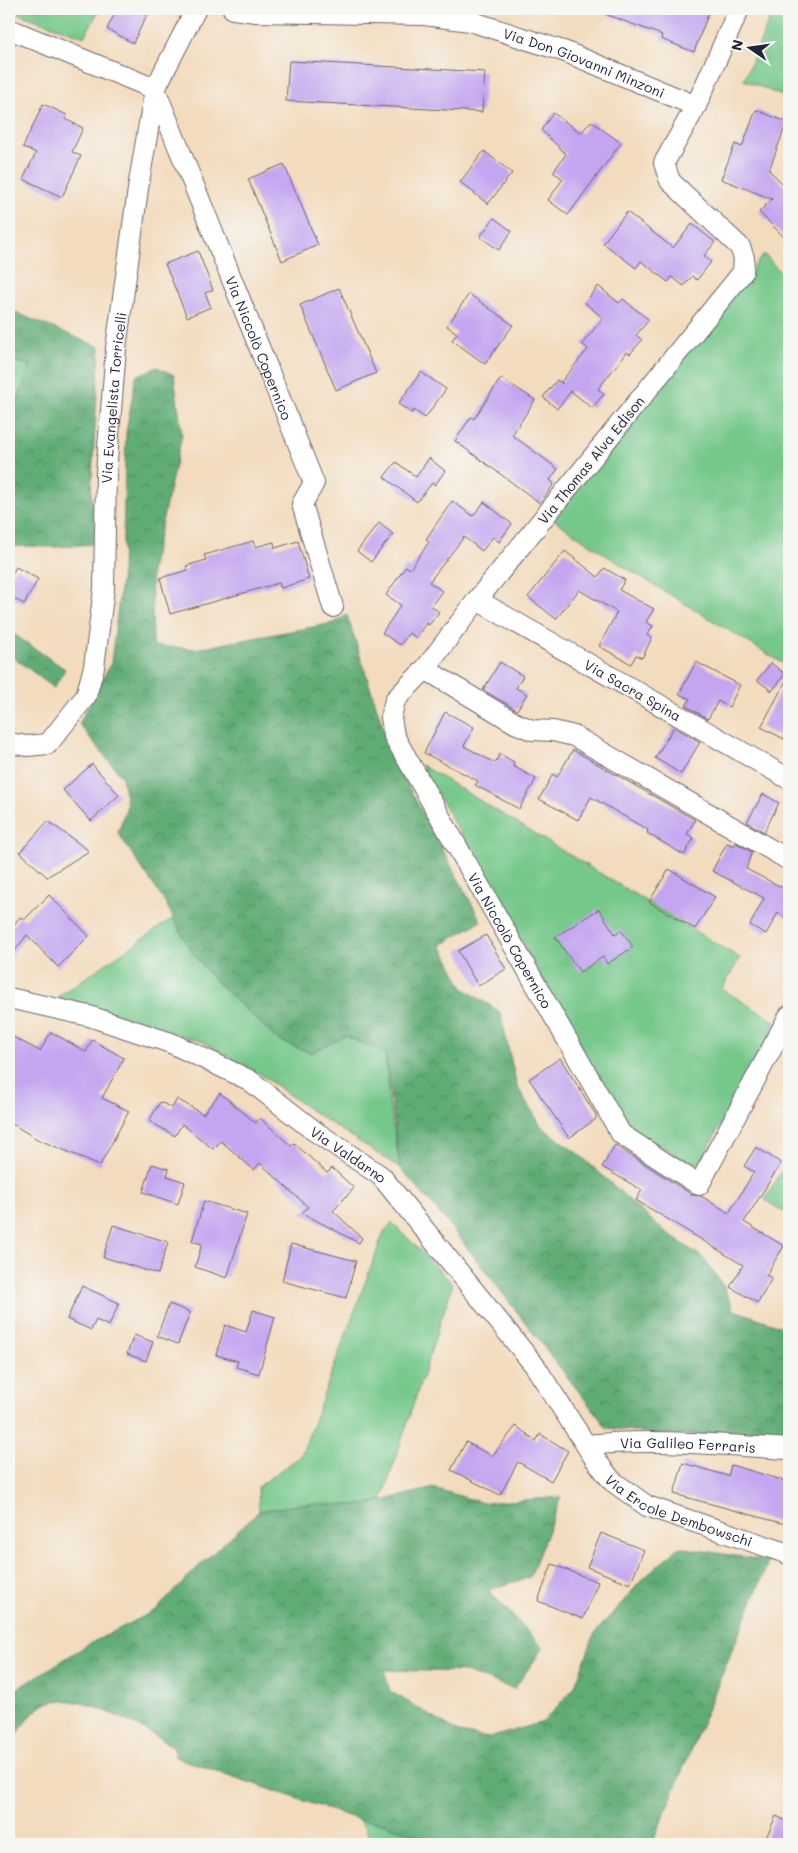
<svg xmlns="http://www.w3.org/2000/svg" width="798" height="1853" viewBox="0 0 798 1853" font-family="Mali,sans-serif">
  <defs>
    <pattern id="forest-crowns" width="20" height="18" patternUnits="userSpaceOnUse" patternTransform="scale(1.25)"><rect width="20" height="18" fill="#60ac76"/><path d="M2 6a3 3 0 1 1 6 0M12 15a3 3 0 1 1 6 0" fill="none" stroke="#4f8c62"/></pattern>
  </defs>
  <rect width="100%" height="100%" fill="#f6f6f2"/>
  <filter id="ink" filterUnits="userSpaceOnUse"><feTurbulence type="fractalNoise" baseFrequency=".02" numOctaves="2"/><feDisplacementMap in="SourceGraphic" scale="10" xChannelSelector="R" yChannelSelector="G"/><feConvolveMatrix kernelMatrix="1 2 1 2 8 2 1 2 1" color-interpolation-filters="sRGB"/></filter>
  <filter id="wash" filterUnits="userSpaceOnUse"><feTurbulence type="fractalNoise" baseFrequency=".0096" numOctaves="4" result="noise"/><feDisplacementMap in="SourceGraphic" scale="20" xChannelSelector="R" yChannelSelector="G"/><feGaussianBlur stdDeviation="1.12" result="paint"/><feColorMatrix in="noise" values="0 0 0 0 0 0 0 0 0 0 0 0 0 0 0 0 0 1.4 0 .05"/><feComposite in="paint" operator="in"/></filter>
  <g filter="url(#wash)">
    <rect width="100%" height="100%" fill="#f3dbbd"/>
    <g fill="#75c78a" stroke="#4c7462">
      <polygon points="21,9 100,9 84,37 19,14"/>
      <polygon points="774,9 789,9 789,99 744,80"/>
      <polygon points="764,254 789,282 789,667 618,563 554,520"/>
      <polygon points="9,359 31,366 9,421"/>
      <polygon points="421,765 740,958 722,989 776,1022 698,1167 627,1128"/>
      <polygon points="173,918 193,954 215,981 278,1040 311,1053 345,1036 385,1052 390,1108 400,1168 307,1108 260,1074 203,1042 57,997"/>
      <polygon points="789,1158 789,1215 765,1200"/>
      <polygon points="392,1222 453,1284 382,1500 364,1505 303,1504 259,1511 258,1487 301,1456 383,1234"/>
      <polygon points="360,1820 383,1823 440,1844 371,1844 372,1841"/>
    </g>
    <g fill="url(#forest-crowns)" stroke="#416758">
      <polygon points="9,310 100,347 91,493 95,526 93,544 55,547 9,546 9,421 31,366 9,359"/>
      <polygon points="157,367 174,375 182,435 151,570 153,646 195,649 334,623 347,615 393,758 481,921 441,945 463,988 500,1012 517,1086 541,1126 581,1156 659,1227 703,1258 724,1287 734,1310 789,1329 789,1438 657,1434 607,1428 448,1223 400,1168 385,1052 345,1036 311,1053 278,1040 215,981 193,954 165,902 118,833 127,805 122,777 79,724 111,663 122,573 126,432 136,376"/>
      <polygon points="9,631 65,669 54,688 9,654"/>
      <path d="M434,1488L483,1503L561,1497L530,1577L488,1590L543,1648L514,1689L465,1672L384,1670L390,1691L459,1733L489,1738L543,1722L574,1688L595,1633L642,1580L679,1547L769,1561L652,1844H440L383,1823L360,1820L175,1757L174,1747C144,1729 89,1696 54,1701C36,1703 15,1735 9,1751V1694L87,1645L156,1610L201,1564L259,1511L303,1504L364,1505Z"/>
    </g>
    <g id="blocks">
      <g fill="#c3a5f0">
        <polygon points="117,9 150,9 133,43 107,29"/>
        <polygon points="597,9 710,9 694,52 661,39 662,35 597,11"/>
        <polygon points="289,61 485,72 482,112 286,101"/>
        <polygon points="43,104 67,115 65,119 83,128 72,152 81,156 62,197 23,179 36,153 23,147"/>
        <polygon points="756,110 787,122 769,170 785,186 789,181 789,242 759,212 772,199 721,179 735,144 742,147"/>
        <polygon points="553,113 581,133 591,121 621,143 568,215 548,200 563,179 553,172 566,154 541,130"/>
        <polygon points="484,151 512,173 488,204 460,182"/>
        <polygon points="284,164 318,245 282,261 248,179"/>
        <polygon points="627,212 673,248 692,224 715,242 704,256 711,262 697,280 692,276 684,286 672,277 668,282 641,261 636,268 603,243"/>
        <polygon points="494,218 512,231 499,250 480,237"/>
        <polygon points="198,251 213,290 205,293 211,307 187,317 165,264"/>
        <polygon points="598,286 619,303 623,299 649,320 636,335 642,340 630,354 627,352 598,389 604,394 592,408 571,391 557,409 543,397 557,380 563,384 561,382 588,349 582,344 603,318 585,303"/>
        <polygon points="339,288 376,373 336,390 300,305"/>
        <polygon points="469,294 513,325 485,364 452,340 457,333 447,326"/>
        <polygon points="421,372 446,389 425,418 414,410 412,413 398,404"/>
        <polygon points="501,378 535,400 512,435 558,469 550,480 554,484 540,503 455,441 471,417 474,419"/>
        <polygon points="429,458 445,471 435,485 432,483 417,502 384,477 396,462 416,477"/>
        <polygon points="452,501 473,516 484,502 512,524 499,542 493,537 482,551 464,537 429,582 442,591 431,606 439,612 429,625 426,623 416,638 409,633 400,645 382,633 401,605 386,595 406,566 410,569 429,542 426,539"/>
        <polygon points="379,523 393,534 371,562 357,551"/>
        <polygon points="253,541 255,547 274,542 275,548 298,541 309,579 281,588 279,583 170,614 160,578 188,570 186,566 206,560 204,555"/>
        <polygon points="565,551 598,577 604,568 625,580 619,590 654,609 646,622 653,626 647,635 652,638 642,658 636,655 631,664 599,646 617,612 579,590 556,619 528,597"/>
        <polygon points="16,567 38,579 24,604 9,596 9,580"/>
        <polygon points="500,662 523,676 516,688 527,694 517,710 483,690"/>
        <polygon points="696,662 740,685 729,707 718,701 708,719 686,706 690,699 679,694"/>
        <polygon points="771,663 785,674 772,691 757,680"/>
        <polygon points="789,675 789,728 784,739 761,727"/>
        <polygon points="445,712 474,727 464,746 495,763 500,754 514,762 513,766 536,779 519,809 475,785 478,781 424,753"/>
        <polygon points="674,727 700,742 681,774 655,758"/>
        <polygon points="573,750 695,820 687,834 694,838 684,855 647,833 648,830 591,797 578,820 539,799 553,774 557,777"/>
        <polygon points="92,764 119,795 91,821 63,790"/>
        <polygon points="763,794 779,803 764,832 747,822"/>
        <polygon points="48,821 89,851 47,877 20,852"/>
        <polygon points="727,843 734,846 736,843 752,852 746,869 789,891 789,919 778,913 766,934 750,925 764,898 712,871"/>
        <polygon points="669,869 715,897 695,929 649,902"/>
        <polygon points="49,895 89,936 58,967 27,935 9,958 9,931 20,917 24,920"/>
        <polygon points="599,909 615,934 621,930 633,947 607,964 603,957 580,972 555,937"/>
        <polygon points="486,935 506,969 478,986 458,951"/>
        <polygon points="51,1032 86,1052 92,1040 124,1058 102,1098 129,1111 100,1165 37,1139 9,1122 9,1035 40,1051"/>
        <polygon points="560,1058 596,1115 596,1119 569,1138 529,1079"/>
        <polygon points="220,1093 256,1123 260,1118 291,1146 294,1143 327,1173 332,1168 354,1188 333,1211 362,1238 359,1243 302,1213 308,1207 260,1163 254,1170 221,1141 213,1149 182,1124 175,1136 149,1121 160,1102 172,1108 177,1099 203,1114"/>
        <polygon points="615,1145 692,1195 701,1196 729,1213 754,1172 744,1166 756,1147 781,1163 744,1222 784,1246 766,1275 772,1278 758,1303 730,1287 743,1265 636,1200 642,1190 602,1167"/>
        <polygon points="152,1164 169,1169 167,1176 185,1182 178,1204 143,1192"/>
        <polygon points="204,1201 247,1214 227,1278 195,1267 202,1244 192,1241"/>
        <polygon points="113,1225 168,1242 158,1274 103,1257"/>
        <polygon points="291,1244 356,1261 346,1298 282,1281"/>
        <polygon points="82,1286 119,1303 109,1326 96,1320 91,1330 67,1319"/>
        <polygon points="169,1304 190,1312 178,1344 157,1336"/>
        <polygon points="253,1310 275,1317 259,1374 236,1367 238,1361 216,1355 225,1325 246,1332"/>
        <polygon points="134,1335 153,1342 146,1361 127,1354"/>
        <polygon points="516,1426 536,1441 540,1434 568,1451 551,1481 518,1462 500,1495 451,1470 466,1442 492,1456"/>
        <polygon points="683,1463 728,1476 731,1465 789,1482 789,1525 674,1494"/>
        <polygon points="601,1533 644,1550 630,1584 587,1567"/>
        <polygon points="552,1564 598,1582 583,1619 538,1601"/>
        <polygon points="776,1816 789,1822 789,1844 774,1844 765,1840"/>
      </g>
    </g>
  </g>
  <g filter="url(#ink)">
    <use href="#blocks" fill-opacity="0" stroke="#6b6368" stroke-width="1"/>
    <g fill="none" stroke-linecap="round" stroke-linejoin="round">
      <defs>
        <g id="street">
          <path id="s1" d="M233,9L256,12L424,15L470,21L566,52L696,106"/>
          <path id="s2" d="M739,9L696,106L664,163L670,181L740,247L744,258L743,272L477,600L425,669L395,700L391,717L394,736L621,1134L699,1185L789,1016"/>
          <polyline points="9,29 155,89"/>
          <path id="s3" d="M155,89L314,483L302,504L333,607"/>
          <path id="s4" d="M477,600L789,779"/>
          <polyline points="425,669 515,723 532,730 553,731 574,736 789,860"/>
          <path id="s5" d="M9,743L27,746L48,744L86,696L94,667L104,589L106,473L116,348L139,182L155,89L196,9"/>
          <path id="s6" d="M9,998L89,1016L171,1043L249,1080L313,1130L381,1176L535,1366L595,1459L612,1481L647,1506L789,1554"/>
          <path id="s7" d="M587,1445C653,1438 722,1445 789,1449"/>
        </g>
      </defs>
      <use href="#street" stroke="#6b6368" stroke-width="22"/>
      <use href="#street" stroke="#fff" stroke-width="20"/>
    </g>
  </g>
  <g text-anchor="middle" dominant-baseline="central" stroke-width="4" stroke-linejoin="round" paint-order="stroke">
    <g font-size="14" fill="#22223b" stroke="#f6f6f2">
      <text stroke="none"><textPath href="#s1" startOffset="359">Via Don Giovanni Minzoni</textPath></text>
      <text stroke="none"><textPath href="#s3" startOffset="279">Via Niccolò Copernico</textPath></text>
      <text stroke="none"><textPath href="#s5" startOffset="401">Via Evangelista Torricelli</textPath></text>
      <text transform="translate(591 460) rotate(-51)">Via Thomas Alva Edison</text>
      <text stroke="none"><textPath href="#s4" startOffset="180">Via Sacra Spina</textPath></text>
      <text stroke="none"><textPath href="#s2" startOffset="1136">Via Niccolò Copernico</textPath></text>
      <text stroke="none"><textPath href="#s6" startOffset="379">Via Valdarno</textPath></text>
      <text stroke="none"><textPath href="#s7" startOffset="101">Via Galileo Ferraris</textPath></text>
      <text stroke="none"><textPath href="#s6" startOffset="875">Via Ercole Dembowschi</textPath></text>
    </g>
  </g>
  <rect width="798" height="1853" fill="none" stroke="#f6f6f2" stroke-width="30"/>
  <g transform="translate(750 48) rotate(283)" stroke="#f6f6f2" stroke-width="4" paint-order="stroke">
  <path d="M0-4L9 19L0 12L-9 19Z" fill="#22223b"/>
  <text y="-8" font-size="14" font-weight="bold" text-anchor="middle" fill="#22223b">N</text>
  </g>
</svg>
